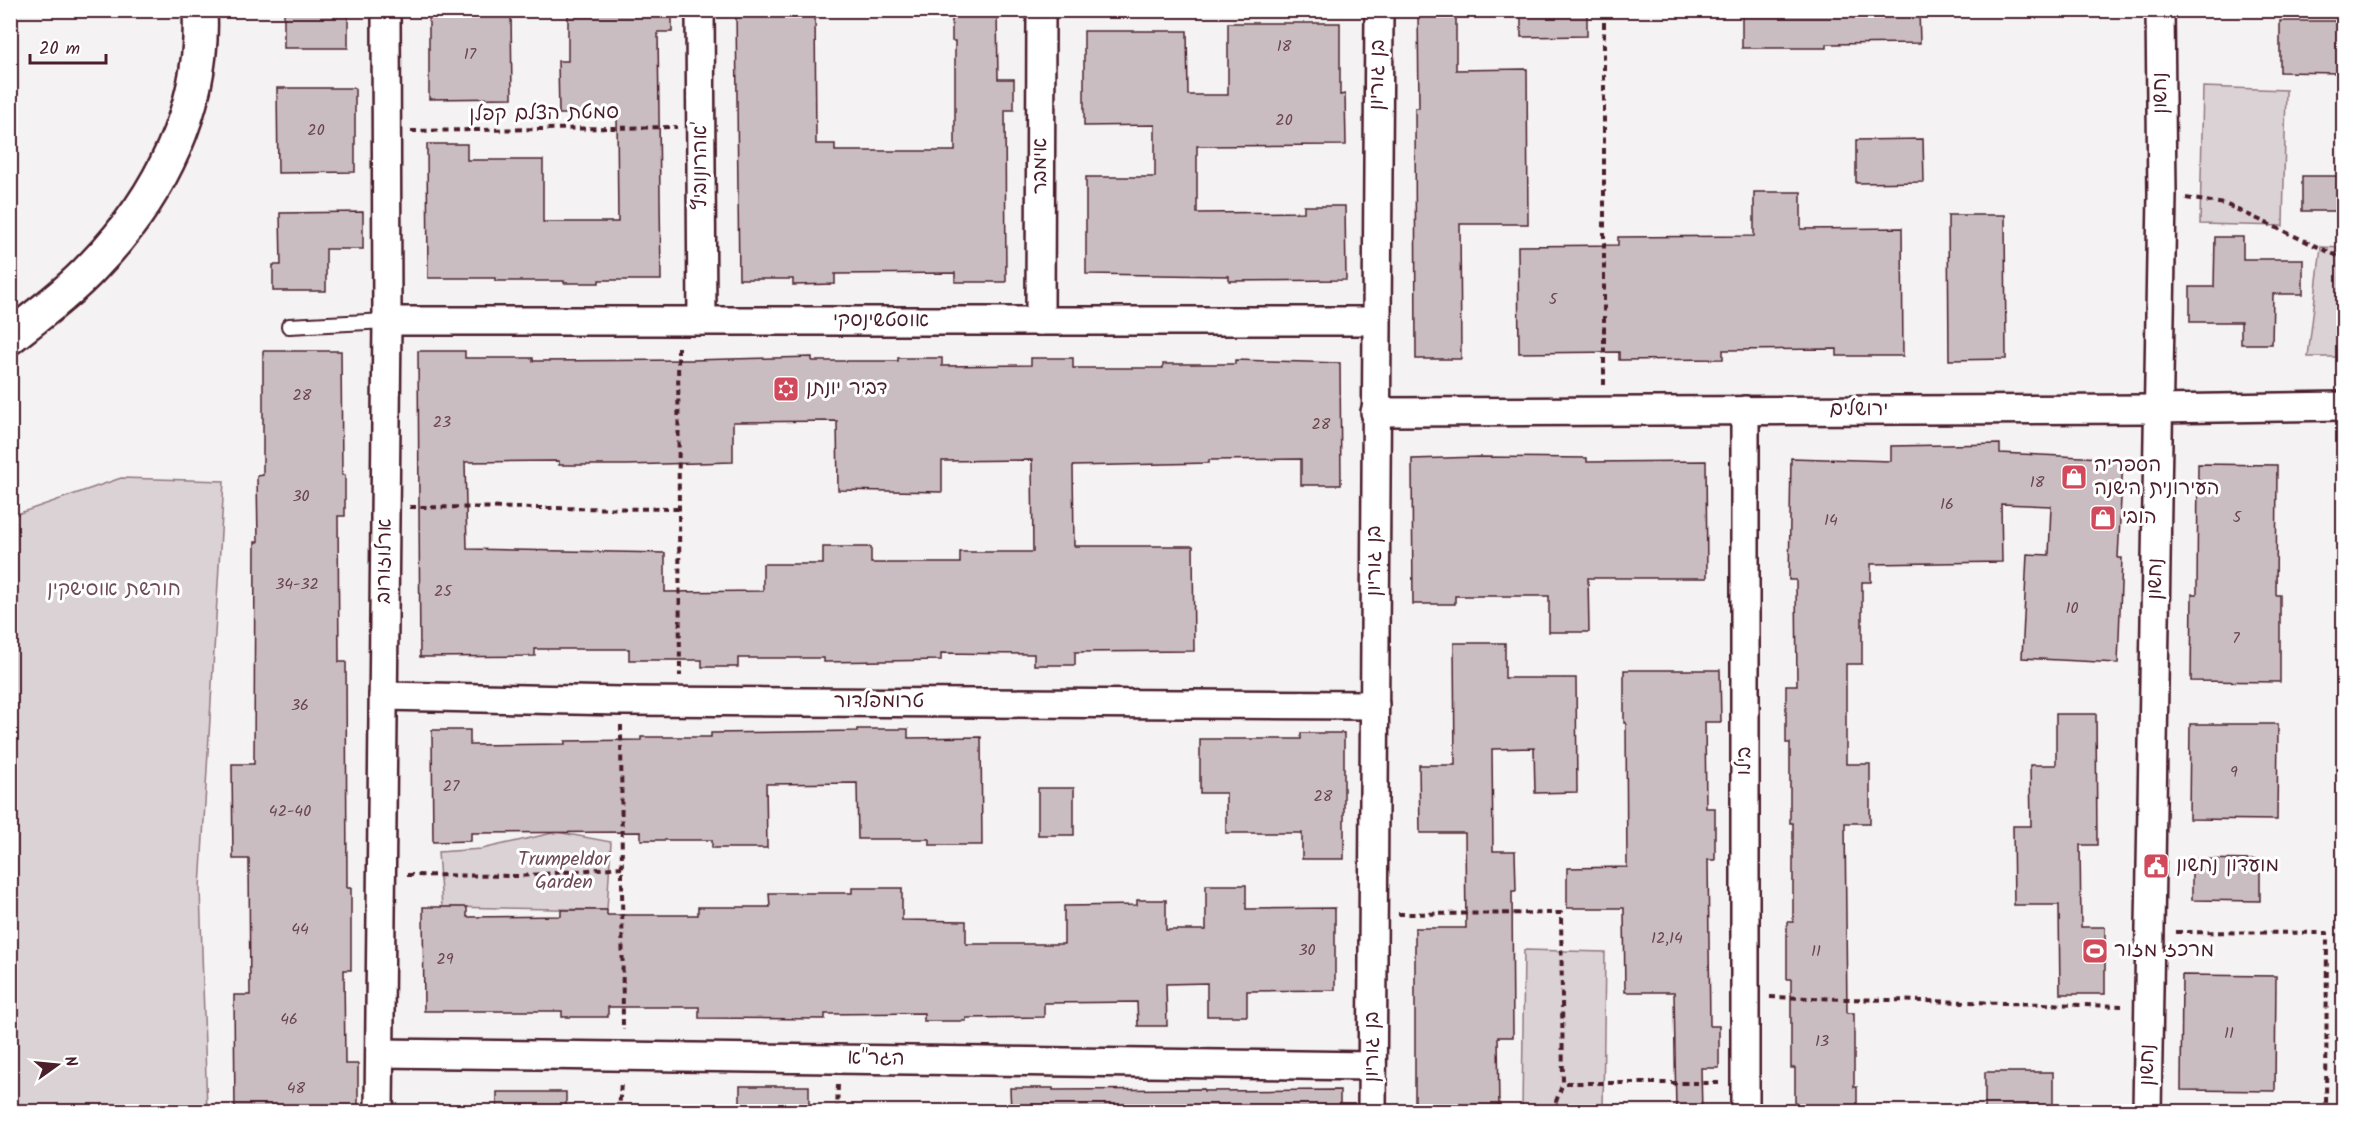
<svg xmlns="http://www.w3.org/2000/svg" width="2354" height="1122" viewBox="0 0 2354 1122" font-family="Kalam,'Playpen Sans Hebrew',sans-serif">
  <rect width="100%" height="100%" fill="#f4f2f2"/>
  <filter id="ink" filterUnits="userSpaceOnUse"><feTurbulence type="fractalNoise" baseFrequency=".0167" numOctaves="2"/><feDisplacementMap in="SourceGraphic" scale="12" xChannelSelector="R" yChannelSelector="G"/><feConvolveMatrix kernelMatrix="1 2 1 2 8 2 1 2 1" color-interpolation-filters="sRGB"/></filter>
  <g filter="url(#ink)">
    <g fill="#dbd2d5" stroke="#927880" stroke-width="1.5">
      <polygon points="2203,87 2286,90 2283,226 2200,224"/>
      <polygon points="2321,247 2343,248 2343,357 2308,357"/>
      <polygon points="121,478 224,481 200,888 207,1111 11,1111 11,516"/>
      <polygon points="557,832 611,842 607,910 442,907 438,852 482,849"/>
      <polygon points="1524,950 1605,952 1603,1111 1522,1111"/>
    </g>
    <g fill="#cabdc1" stroke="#4a1f2b" stroke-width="1.5" fill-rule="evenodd">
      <rect x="284" y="10" width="64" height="38"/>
      <polygon points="429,10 511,10 512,98 429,99"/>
      <polygon points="568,10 672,10 672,32 658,32 661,280 599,280 599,283 564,283 564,281 495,281 495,278 428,278 427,144 467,144 467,160 543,160 543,222 618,222 617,114 559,114 558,61 568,61"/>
      <polygon points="736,10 815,10 816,144 835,144 835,151 955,151 955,41 952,41 952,10 997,10 998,79 1014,79 1014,110 1005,110 1006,282 955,282 955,273 835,274 835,284 793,285 793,279 739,279"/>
      <polygon points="1418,10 1456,10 1456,70 1527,69 1528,224 1460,224 1461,359 1416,359 1415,108 1419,108"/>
      <polygon points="1521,10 1587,10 1587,36 1521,37"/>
      <polygon points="1742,10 1919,10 1920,43 1827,44 1827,48 1742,48"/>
      <polygon points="2280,21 2339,21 2339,73 2280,72"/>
      <polygon points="1228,23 1340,23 1340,95 1345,94 1346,145 1197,146 1197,213 1304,212 1304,206 1345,206 1346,280 1229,281 1229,276 1086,274 1086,177 1155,177 1155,125 1084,126 1084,31 1187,31 1188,95 1228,95"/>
      <polygon points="277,88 355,88 355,172 278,173"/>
      <polygon points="1923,139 1924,182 1856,183 1856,140"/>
      <rect x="2302" y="176" width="41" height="35"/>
      <polygon points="1754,192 1801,192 1801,229 1902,228 1903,356 1837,356 1837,349 1723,350 1723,359 1619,360 1619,352 1519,353 1518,246 1618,245 1618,237 1754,236"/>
      <polygon points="363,212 363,249 326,249 326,291 273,291 273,265 281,265 280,213"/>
      <polygon points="1948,215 2005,215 2006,359 1949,360"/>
      <polygon points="2215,237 2243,237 2243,259 2303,259 2303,294 2273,294 2272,344 2241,344 2241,322 2190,322 2190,287 2214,287"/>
      <polygon points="263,351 341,351 342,475 345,475 345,516 338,516 339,662 346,662 347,888 351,888 351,970 344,970 345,1064 358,1064 358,1112 235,1112 234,995 250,995 249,859 233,859 232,764 254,764 255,542 258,542 257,476 263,475"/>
      <path d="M418,351H465V358H533V361L691,360L812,357V361H898V358H942V366L1031,365V358H1073V368H1163V364H1235V360L1340,363L1341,485H1301V459L1209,460V463L1073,466L1074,546H1193L1194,651L1075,652V665H1034V654L941,653V660L824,662V658H738V667H702V660H629V649H535V656L420,657ZM837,421L838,490L942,492V461L1032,460L1033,552H960V563H871V547H823V564H763V591L665,592V553L467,549L465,462L559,461V465H626L733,462V422Z"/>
      <polygon points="2000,444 2000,453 2123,459 2118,558 2122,558 2118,663 2022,658 2027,554 2049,555 2051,506 2001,504 2002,562 1871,564 1871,582 1862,582 1862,664 1846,664 1846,764 1870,764 1870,823 1845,823 1847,1013 1854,1013 1854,1087 1857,1087 1857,1112 1795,1112 1795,1068 1791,1068 1791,979 1787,979 1787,922 1793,922 1793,823 1790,823 1790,743 1786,743 1786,685 1797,685 1796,580 1789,580 1791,458 1891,461 1891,446"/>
      <polygon points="1479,457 1587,458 1587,462 1706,461 1707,578 1588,578 1589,632 1549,632 1549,596 1455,596 1455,604 1413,604 1412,459"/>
      <polygon points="2198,464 2277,465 2276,595 2280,595 2280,682 2191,681 2192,594 2197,594"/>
      <polygon points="1454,643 1505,643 1505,678 1576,678 1577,792 1535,793 1534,748 1492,749 1493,851 1515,851 1516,891 1512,891 1513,1037 1498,1037 1499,1108 1415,1108 1415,928 1466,928 1465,833 1420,833 1419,765 1455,765"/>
      <polygon points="1624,670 1720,670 1721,722 1705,722 1706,808 1715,808 1715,860 1708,860 1710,1026 1719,1026 1719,1068 1701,1068 1702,1112 1676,1112 1674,992 1625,992 1624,908 1567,908 1567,868 1627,867 1626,723 1624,723"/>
      <polygon points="2056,714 2096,714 2097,845 2080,845 2081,927 2105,927 2105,994 2060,994 2059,905 2014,905 2013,826 2031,826 2030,765 2056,765"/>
      <polygon points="2190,724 2278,724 2277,820 2189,819"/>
      <polygon points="857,729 908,729 908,738 981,737 982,845 929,845 929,839 858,839 857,783 766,784 767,848 712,848 712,840 641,840 641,832 471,833 471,841 433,842 432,730 470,730 470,745 565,744 565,741 641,740 641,737 711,737 711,733 857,731"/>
      <polygon points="1301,733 1344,733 1344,859 1302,859 1302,833 1226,833 1226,793 1200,793 1200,739 1301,739"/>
      <rect x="1038" y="788" width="36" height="47"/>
      <polygon points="2192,859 2260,860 2260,901 2192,900"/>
      <polygon points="1206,885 1246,885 1246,909 1335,908 1335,990 1247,991 1247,1016 1207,1016 1207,983 1166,984 1167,1026 1138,1026 1137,1002 1044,1003 1044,1017 966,1018 966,1021 924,1021 924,1013 825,1014 825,1019 699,1018 699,1007 608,1007 608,1017 562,1017 562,1011 424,1011 423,907 467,907 467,917 561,916 561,910 607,910 607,915 698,915 698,907 770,907 769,893 852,893 852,888 902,888 902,920 966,921 966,944 1064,944 1064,906 1137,905 1137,900 1166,900 1166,930 1206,930"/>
      <polygon points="2182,975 2276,976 2275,1091 2181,1090"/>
      <rect x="1985" y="1072" width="68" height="40"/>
      <rect x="740" y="1086" width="69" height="26"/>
      <polygon points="1010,1088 1053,1088 1053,1090 1204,1089 1204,1091 1340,1090 1340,1112 1011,1112"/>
      <rect x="497" y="1092" width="69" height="20"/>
    </g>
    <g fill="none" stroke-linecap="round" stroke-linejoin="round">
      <defs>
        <polyline id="lane" points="289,326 387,321"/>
        <g id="street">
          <polyline points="700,10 702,321"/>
          <polyline points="387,321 1376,321"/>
          <polyline points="1040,321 1041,10"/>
          <polyline points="1745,410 1745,1112"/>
          <polyline points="1375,412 2158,409 2344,406"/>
          <polyline points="383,696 621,701 1375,705"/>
          <polyline points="380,1053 1372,1066"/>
          <polyline points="379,1112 387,321 386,10"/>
          <polyline points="1372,1112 1379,10"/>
          <polyline points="2147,1112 2162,194 2160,10"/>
        </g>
        <path id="highway" d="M10,337C39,314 69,292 94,265C160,197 205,107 200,10"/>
      </defs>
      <use href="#lane" stroke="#4a1f2b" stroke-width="18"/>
      <use href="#street" stroke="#4a1f2b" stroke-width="32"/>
      <use href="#highway" stroke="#4a1f2b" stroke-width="38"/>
      <g stroke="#4a1f2b" stroke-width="4" stroke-dasharray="6 4.5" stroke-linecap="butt">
        <polyline points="411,131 677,127"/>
        <polyline points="2186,198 2225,204 2344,259"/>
        <polyline points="678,347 680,676"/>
        <polyline points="1604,385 1604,10"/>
        <polyline points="410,507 679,509"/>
        <polyline points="621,725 623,1030"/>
        <polyline points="407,875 520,876 622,867"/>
        <polyline points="1398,914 1561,913 1563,1083 1720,1083"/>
        <polyline points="2176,932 2327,933 2326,1112"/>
        <polyline points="1770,997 2122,1006"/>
        <polyline points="619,1112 621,1082"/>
        <polyline points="837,1112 838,1085"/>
        <polyline points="1552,1112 1563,1083"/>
      </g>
      <use href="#lane" stroke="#fff" stroke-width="14"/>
      <use href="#street" stroke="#fff" stroke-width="27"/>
      <use href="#highway" stroke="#fff" stroke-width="33"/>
    </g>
  </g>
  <defs>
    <symbol id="synagogue-square" viewBox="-11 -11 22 22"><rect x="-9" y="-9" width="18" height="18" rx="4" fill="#d1495b" stroke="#fff"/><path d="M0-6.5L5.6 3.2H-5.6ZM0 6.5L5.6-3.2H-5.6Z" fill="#fff"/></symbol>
    <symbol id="shop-square" viewBox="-11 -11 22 22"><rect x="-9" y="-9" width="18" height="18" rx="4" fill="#d1495b" stroke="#fff"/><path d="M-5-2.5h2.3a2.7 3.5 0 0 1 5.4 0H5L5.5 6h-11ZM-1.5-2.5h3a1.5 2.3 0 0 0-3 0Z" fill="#fff"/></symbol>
    <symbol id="civic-square" viewBox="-11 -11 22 22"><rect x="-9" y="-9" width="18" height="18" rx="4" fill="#d1495b" stroke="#fff"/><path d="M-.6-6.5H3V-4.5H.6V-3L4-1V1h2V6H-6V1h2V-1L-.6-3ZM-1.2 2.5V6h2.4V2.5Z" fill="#fff"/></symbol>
    <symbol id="stadium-square" viewBox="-11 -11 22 22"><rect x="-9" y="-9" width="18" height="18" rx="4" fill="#d1495b" stroke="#fff"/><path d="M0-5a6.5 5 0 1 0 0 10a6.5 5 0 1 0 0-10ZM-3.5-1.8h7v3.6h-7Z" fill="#fff"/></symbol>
  </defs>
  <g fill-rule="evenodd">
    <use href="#synagogue-square" x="771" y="374" width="30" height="30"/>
    <use href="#shop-square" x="2059" y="462" width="30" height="30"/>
    <use href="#shop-square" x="2088" y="503" width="30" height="30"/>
    <use href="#civic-square" x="2141" y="851" width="30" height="30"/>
    <use href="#stadium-square" x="2080" y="936" width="30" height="30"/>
  </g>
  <g text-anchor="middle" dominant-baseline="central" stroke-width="6" stroke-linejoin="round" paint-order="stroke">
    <g font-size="16" fill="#6a4650">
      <text x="1284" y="46">18</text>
      <text x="470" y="54">17</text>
      <text x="1284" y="120">20</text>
      <text x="316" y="130">20</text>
      <text x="1553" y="299">5</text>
      <text x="302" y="395">28</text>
      <text x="442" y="422">23</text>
      <text x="1321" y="424">28</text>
      <text x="2037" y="482">18</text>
      <text x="301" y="496">30</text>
      <text x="1947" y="504">16</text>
      <text x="2237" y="517">5</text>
      <text x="1831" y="520">14</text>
      <text x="297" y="584">34-32</text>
      <text x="443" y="591">25</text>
      <text x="2072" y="608">10</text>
      <text x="2236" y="638">7</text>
      <text x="300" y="705">36</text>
      <text x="2234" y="772">9</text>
      <text x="451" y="786">27</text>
      <text x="1323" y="796">28</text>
      <text x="290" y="811">42-40</text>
      <text x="300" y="929">44</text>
      <text x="1667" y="938">12,14</text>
      <text x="1307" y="950">30</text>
      <text x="1816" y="951">11</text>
      <text x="445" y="959">29</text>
      <text x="289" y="1019">46</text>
      <text x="2229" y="1033">11</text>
      <text x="1822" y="1041">13</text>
      <text x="296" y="1088">48</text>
    </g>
    <g font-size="20" fill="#4a1f2b" stroke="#fff">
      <text transform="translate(1378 75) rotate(-89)">בן גוריון</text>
      <text transform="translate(2161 93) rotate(-91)">נחשון</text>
      <text transform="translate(544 114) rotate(-1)">סמטת הצלם קפלן</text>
      <text transform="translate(701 166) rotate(-90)">אהרונוביץ'</text>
      <text transform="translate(1041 166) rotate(-90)">אימבר</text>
      <text x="881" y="321">אוסטשינסקי</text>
      <text x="1859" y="410">ירושלים</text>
      <text transform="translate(385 561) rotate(-89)">ארלוזורוב</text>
      <text transform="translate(1375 561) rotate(-90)">בן גוריון</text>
      <text transform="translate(2156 579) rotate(-89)">נחשון</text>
      <text x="879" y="702">טרומפלדור</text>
      <text transform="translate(1745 761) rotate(-90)">בילו</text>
      <text transform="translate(1373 1047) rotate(-90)">בן גוריון</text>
      <text transform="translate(876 1059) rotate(1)">הגר"א</text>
      <text transform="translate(2148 1065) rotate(-89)">נחשון</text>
    </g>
    <g font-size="20" fill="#4a1f2b" stroke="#fff" text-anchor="start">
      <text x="806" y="389">דביר יונתן</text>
      <text x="2094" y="466">הספריה<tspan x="2094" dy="23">העירונית הישנה</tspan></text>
      <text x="2122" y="518">הובי</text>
      <text x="2176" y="866">מועדון נחשון</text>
      <text x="2114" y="951">מרכז מזור</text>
    </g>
    <g font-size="20" fill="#6e4c56" stroke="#fff">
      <text x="114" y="590">חורשת אוסישקין</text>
      <text x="564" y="860">Trumpeldor<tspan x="564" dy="23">Garden</tspan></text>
    </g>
  </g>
  <rect width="2354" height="1122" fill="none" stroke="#fff" stroke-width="36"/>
  <rect x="18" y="18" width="2318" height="1086" fill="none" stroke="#4a1f2b" stroke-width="2" filter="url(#ink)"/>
  <g transform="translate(57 1065) rotate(75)" stroke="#ffffff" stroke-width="4.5" paint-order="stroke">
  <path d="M0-4.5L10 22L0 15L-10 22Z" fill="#4a1f2b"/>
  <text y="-9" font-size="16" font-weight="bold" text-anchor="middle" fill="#4a1f2b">N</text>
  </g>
  <path d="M30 54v9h76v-9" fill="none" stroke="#4a1f2b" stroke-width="3"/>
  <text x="39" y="54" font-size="18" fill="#4a1f2b" stroke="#ffffff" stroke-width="4.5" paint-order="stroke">20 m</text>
</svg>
